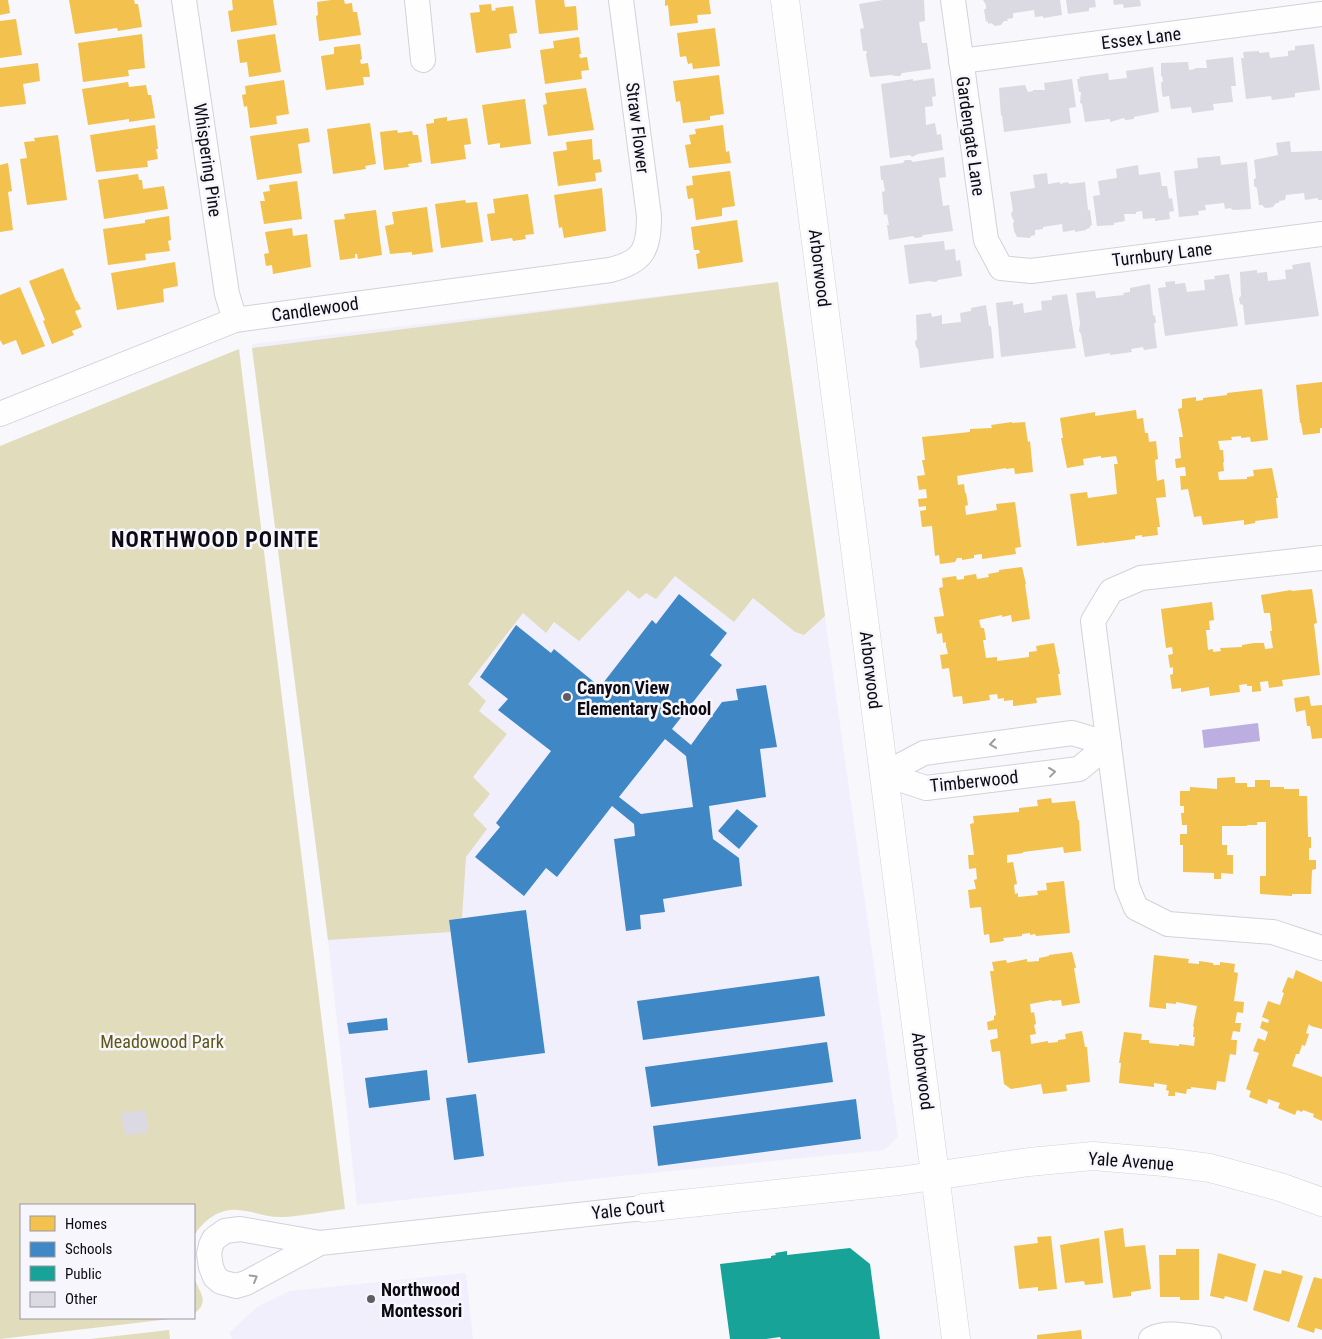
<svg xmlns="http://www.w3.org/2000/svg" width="1322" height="1339" viewBox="0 0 1322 1339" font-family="'Roboto Condensed',sans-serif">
  <rect width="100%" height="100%" fill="#f8f7fb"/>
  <g fill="#f2effd">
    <polygon points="778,282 898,1137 885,1150 621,1176 357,1205 328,940 252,344"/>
    <polygon points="466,1273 473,1339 232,1339 229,1333 257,1307 290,1291"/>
  </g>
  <g fill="#e1dcbb">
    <polygon points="778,282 825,616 804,635 795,632 753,598 734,622 675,576 656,599 646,593 639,599 628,590 579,641 554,622 546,633 523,613 468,684 486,701 479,711 507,734 473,777 490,794 473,815 487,829 466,857 462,918 449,920 451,932 328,940 252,348"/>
    <path d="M239,349L345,1209C325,1211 304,1216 284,1217C267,1218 254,1211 238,1210C219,1208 203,1221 194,1236V1205H21V1318H178L0,1339V446Z"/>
    <path d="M194,1277C199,1293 211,1301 194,1314Z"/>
    <polygon points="169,1330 170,1339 90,1339"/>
  </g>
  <polygon fill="#bdaee2" points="1258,723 1260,741 1204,748 1202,730"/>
  <g fill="#f2c14e">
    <polygon points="0,0 8,0 10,13 0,15"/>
    <polygon points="69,0 134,0 135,4 138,4 142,27 118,31 117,28 75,34"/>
    <polygon points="232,0 273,0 277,25 231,32 228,11 233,10"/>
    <polygon points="331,0 344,0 345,4 352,3 353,12 357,12 361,35 319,41 316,16 318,15 317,2"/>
    <polygon points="535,0 564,0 565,7 576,6 578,30 539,34"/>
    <polygon points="665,0 709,0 711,14 697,15 698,23 670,26 668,5 665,6"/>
    <polygon points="491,4 492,11 496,10 495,8 513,6 517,33 509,34 511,48 476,53 470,13 480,12 479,5"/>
    <polygon points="16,19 22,55 0,58 0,21"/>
    <polygon points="715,28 720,66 693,69 692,63 688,64 686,56 680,57 677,33"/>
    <polygon points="142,34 145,68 128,70 129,76 83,82 78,43"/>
    <polygon points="275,34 281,72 249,77 247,62 240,63 237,40"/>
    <polygon points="579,37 581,54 579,54 580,58 587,57 589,70 581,71 582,79 545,84 540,50 554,48 553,41"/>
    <polygon points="360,44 362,59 360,60 361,64 368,63 370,77 363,77 364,85 326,90 321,56 334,54 334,47"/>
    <polygon points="38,63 40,81 23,84 26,104 0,107 0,68"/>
    <polygon points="719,75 724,114 710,116 710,120 683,123 680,101 676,102 673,81"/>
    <polygon points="284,80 289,114 276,116 277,124 250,128 247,106 244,107 242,95 246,94 245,86"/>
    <polygon points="128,82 129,87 146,85 148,95 151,95 155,118 129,122 129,119 88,125 82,89"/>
    <polygon points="586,88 594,130 548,136 543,105 547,104 545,93"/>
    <polygon points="525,99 531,144 500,148 500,143 488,145 482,105"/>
    <polygon points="447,117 447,121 467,118 471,144 464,145 466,159 431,164 426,124 434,123 434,119"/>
    <polygon points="370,123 376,164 365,166 366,169 333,174 327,129"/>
    <polygon points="155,125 158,149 156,149 158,159 147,161 148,167 96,172 90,135"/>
    <polygon points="723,125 726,152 729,151 731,163 689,168 685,145 691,144 689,135 696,134 695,129"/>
    <polygon points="308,128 310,142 298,144 302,173 257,180 250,136"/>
    <polygon points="397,130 398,133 412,131 413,135 418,135 422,162 408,164 409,167 384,170 380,132"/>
    <polygon points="58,135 67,200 27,205 20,159 27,158 24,142 35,141 34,138"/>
    <polygon points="592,139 593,160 600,159 602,172 595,173 596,181 558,186 553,152 567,150 566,142"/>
    <polygon points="8,163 12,191 8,192 13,230 0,232 0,165"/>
    <polygon points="730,171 735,206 722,208 722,216 696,220 693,198 688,199 686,186 693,185 692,176"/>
    <polygon points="138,174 139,180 142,180 143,189 164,186 168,209 104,219 98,180"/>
    <polygon points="297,181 302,219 264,224 260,201 265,201 263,192 270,191 269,185"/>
    <polygon points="602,188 606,231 564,238 562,227 559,228 554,195"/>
    <polygon points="528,194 534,234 525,235 526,239 513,241 512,238 491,241 487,214 495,213 493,199"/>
    <polygon points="465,200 466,203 477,202 483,242 441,248 435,204"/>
    <polygon points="427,207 433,252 412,255 412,252 390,254 385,226 394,224 392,212"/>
    <polygon points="376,210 382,255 358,259 357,254 355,254 355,258 340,260 334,220 345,219 344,214"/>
    <polygon points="169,216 171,240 168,241 170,251 145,254 146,260 108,265 103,229 145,223 145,220"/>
    <polygon points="737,220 743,262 698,269 696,254 700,253 699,250 694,250 691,227"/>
    <polygon points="292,228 293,236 307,234 311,267 273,274 272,265 266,266 264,254 269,253 265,232"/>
    <polygon points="175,262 178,286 163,289 164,302 117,310 111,273"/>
    <polygon points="63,268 76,301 77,301 81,309 75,311 82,327 72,331 74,335 52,344 43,321 45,320 29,281"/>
    <polygon points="20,287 45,346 22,355 16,340 3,345 0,340 0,295"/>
    <polygon points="1322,382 1322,428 1320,428 1320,433 1303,435 1301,423 1300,423 1296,385"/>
    <polygon points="1262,389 1268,440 1251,442 1250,437 1241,438 1241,436 1231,437 1232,440 1218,441 1220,450 1223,450 1224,462 1223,462 1224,471 1218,472 1219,480 1247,479 1247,477 1254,476 1253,470 1272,468 1278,498 1276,498 1278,518 1255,521 1255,523 1244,525 1244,520 1203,525 1201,516 1194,517 1188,489 1181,490 1180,476 1186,476 1185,467 1176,468 1175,459 1181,458 1179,437 1183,437 1178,409 1182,408 1182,399 1196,397 1196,401 1203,400 1203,398 1227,395 1227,393"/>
    <polygon points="1136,410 1137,419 1143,418 1145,433 1148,433 1149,442 1156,441 1158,459 1155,460 1157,481 1164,479 1166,497 1156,498 1160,527 1157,527 1158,535 1142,537 1142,535 1135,536 1135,539 1105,543 1102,542 1102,543 1077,546 1070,494 1087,492 1088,498 1117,494 1114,464 1118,464 1116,456 1101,458 1101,456 1083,459 1084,465 1067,468 1061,438 1063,438 1060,418 1095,412 1095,416"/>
    <polygon points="1012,422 1012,423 1025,422 1028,442 1030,441 1033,472 1015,474 1014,468 1006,469 1006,468 957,476 958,485 964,484 965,493 966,493 968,505 965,506 966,515 997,510 996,504 1015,502 1021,547 1015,548 1016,554 982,559 982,554 974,555 974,558 962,560 962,558 957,558 955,562 940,564 939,555 935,556 932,526 922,527 920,511 926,510 926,506 919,507 918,499 927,498 926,489 919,490 917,476 925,475 922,460 925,460 922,437 970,432 970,429 992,428 991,425"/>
    <polygon points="1022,567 1026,584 1025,584 1030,619 1012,622 1011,615 1002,617 1002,615 979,620 981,628 984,628 986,640 983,640 986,658 997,657 997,661 1029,657 1029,652 1037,651 1036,646 1054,643 1060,674 1058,674 1061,695 1036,698 1037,703 1013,706 1013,700 1004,701 1004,698 998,699 997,694 989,695 990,700 963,704 962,696 953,697 949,668 942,669 940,655 948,654 946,646 946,642 943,643 942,633 937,634 934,617 944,616 939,588 943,587 942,578 956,576 957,580 964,579 964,576 976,574 977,579 989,577 988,574 999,572 999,570"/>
    <polygon points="1312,589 1317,623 1314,624 1320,675 1282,680 1283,686 1269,688 1268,681 1260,682 1261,691 1252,692 1252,686 1247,686 1247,684 1239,685 1240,692 1210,696 1209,687 1181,692 1181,688 1172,689 1170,675 1173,674 1173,667 1170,668 1168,655 1173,654 1172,647 1166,648 1161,609 1212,602 1214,620 1209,621 1210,630 1206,630 1208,650 1213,649 1213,652 1221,651 1220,648 1242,647 1242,645 1254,643 1264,643 1265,649 1273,648 1270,631 1272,631 1270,613 1264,613 1261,595 1291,590 1292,591"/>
    <polygon points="1309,696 1311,706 1322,705 1322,738 1312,739 1310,726 1307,726 1305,710 1296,712 1294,698"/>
    <polygon points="1235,777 1235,783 1247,783 1247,787 1255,787 1255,780 1270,780 1270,787 1284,787 1284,789 1299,789 1299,796 1307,796 1308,837 1311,837 1311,848 1309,848 1309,860 1316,860 1316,869 1312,870 1311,894 1292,894 1292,896 1260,894 1260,876 1266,876 1266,822 1257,822 1257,825 1247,825 1247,826 1222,826 1222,845 1227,845 1227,855 1233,855 1233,874 1221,873 1221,879 1214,879 1214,873 1183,872 1183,845 1180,845 1180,834 1187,834 1187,825 1182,825 1181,813 1184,813 1184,806 1180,806 1180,791 1190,791 1190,787 1217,789 1217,778"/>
    <polygon points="1051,798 1052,803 1075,801 1078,820 1079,820 1081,851 1064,853 1063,847 1023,852 1023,853 1007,855 1007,863 1013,862 1017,884 1014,885 1015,894 1018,893 1018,897 1038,895 1037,891 1047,890 1046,883 1064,881 1070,933 1036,936 1035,934 1030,935 1030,933 1022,934 1022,936 1003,938 1004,941 990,943 989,934 984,935 981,907 970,908 968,890 976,889 974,880 977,879 976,868 969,869 968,855 974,855 970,824 974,823 973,816 1019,812 1019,808 1038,806 1037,800"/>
    <polygon points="1072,952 1076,968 1074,968 1080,1003 1062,1006 1061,1000 1052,1001 1052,1000 1030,1004 1031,1013 1034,1012 1036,1024 1034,1025 1036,1034 1030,1035 1031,1044 1048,1041 1048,1043 1058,1042 1058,1040 1066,1039 1065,1034 1082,1031 1085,1047 1087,1047 1090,1082 1066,1085 1067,1091 1043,1094 1041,1084 1011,1089 1004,1084 1000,1051 992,1052 990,1040 998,1038 997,1029 988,1030 987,1022 994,1020 994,1016 996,1015 990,971 994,971 992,962 1006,960 1007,963 1027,959 1027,962 1039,961 1039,958 1049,956 1049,955"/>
    <polygon points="1154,955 1189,959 1188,963 1199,964 1199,961 1213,963 1213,965 1220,965 1220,962 1235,964 1234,972 1238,973 1234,1001 1244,1002 1243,1013 1237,1012 1235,1023 1241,1023 1240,1032 1233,1031 1231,1040 1237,1040 1236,1055 1230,1054 1225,1082 1217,1081 1216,1090 1191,1087 1191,1089 1187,1089 1186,1094 1175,1092 1175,1096 1168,1096 1169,1091 1166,1090 1167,1085 1154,1083 1154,1087 1119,1083 1121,1063 1119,1063 1124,1032 1142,1034 1141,1040 1149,1040 1149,1043 1179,1046 1179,1044 1194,1046 1195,1037 1193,1037 1194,1027 1193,1026 1197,1006 1176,1002 1176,1004 1166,1003 1166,1009 1149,1007"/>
    <polygon points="1296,970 1322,982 1322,1029 1311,1026 1309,1024 1306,1033 1309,1034 1305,1046 1302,1045 1299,1054 1296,1054 1292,1066 1322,1077 1322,1121 1313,1117 1314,1114 1303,1110 1302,1112 1297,1110 1295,1115 1278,1108 1280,1103 1268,1099 1267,1104 1249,1097 1251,1091 1246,1089 1259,1053 1253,1051 1258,1038 1265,1041 1268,1032 1260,1028 1262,1021 1268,1023 1269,1020 1262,1017 1268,1001 1280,1005 1284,993 1282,992 1288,977 1293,979"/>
    <polygon points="1123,1228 1125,1247 1145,1245 1151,1289 1131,1292 1131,1296 1113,1298 1104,1231"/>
    <polygon points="1051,1236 1057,1289 1038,1291 1038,1287 1019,1289 1014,1246 1038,1243 1037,1237"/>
    <polygon points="1099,1238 1103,1283 1085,1285 1084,1281 1065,1283 1060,1245"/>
    <polygon points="1176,1249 1199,1249 1199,1300 1180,1300 1180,1297 1160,1297 1159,1255 1176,1255"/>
    <polygon points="1218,1253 1256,1264 1247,1302 1225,1296 1224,1299 1210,1296"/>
    <polygon points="1264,1270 1281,1274 1282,1270 1303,1276 1289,1322 1253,1310"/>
    <polygon points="1314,1277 1322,1279 1322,1330 1315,1328 1314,1333 1297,1327"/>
    <polygon points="1081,1330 1082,1339 1037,1339 1037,1335"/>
  </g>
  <g fill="#3f88c5" fill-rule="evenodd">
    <path d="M679,594L727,633L710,655L722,665L672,729L691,745L722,702L738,700L736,689L766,685L777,747L760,749L766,797L709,806L713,839L739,858L742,886L663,899L665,912L640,915L641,929L626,931L614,839L635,836L634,824L612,806L557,877L546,868L524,896L475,857L500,827L496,823L551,751L498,710L508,699L480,677L516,625L551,653L554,649L600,687L652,620L656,624ZM665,739L686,756L693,807L641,814L619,797Z"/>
    <polygon points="737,809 758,826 739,849 718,831"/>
    <polygon points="526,910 545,1053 468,1063 449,920"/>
    <polygon points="819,976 825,1016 643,1040 637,1001"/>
    <polygon points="387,1018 388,1030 349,1034 347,1023"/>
    <polygon points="827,1042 833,1082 651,1107 645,1067"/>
    <polygon points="427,1070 430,1100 369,1108 365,1078"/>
    <polygon points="476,1094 484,1156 454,1160 446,1098"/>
    <polygon points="856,1099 861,1139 658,1166 653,1126"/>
  </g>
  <polygon fill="#17a398" points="850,1248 870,1264 880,1339 781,1339 780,1337 766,1339 730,1339 720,1264 771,1258 771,1256 776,1255 775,1253 787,1251 787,1255"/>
  <g fill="#dbd9e1">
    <polygon points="883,0 924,0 925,21 919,22 922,43 927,43 931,69 902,73 900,76 895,76 892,75 870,77 866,55 867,51 863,51 860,29 864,28 859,4"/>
    <polygon points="983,0 1060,0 1062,15 1043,18 1043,16 1035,17 1034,10 1014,13 1013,14 1013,18 1007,19 1008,21 1004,21 1001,25 995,26 991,23 988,24 988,21 986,22 984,9 986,9 986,5"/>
    <polygon points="1066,0 1095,0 1096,7 1089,8 1089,11 1068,14"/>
    <polygon points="1113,0 1140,0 1141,6 1124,8 1123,4 1114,5"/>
    <polygon points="1314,44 1320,90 1295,93 1295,97 1272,100 1271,96 1246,99 1241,58 1244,58 1243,52 1259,51 1259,53 1269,52 1270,58 1288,56 1288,51 1295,50 1295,46"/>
    <polygon points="1233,57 1236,86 1231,86 1233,102 1213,104 1214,110 1192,113 1191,107 1171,109 1169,96 1163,97 1162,94 1161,83 1163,81 1162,76 1161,76 1161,63 1188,62 1189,70 1195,69 1195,68 1207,68 1206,60"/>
    <polygon points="1153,67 1159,112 1134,117 1134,119 1125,120 1124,118 1110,122 1110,119 1085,122 1082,104 1080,103 1081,92 1079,92 1077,79 1080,79 1079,77 1108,73 1109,80 1127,78 1126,71"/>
    <polygon points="934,78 936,96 932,97 933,106 925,107 926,125 935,123 937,135 941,134 943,150 918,154 912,157 910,155 890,158 881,84 913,79 913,81"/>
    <polygon points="1072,79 1076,107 1069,108 1071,123 1004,132 1002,115 1001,116 999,88 1025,85 1028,92 1033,91 1033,90 1045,90 1044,83"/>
    <polygon points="1290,141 1291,152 1322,151 1322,200 1318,200 1318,198 1305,200 1304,193 1286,195 1285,200 1279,201 1279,203 1276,203 1273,207 1265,208 1262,205 1259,205 1257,188 1254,186 1254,179 1256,178 1254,160 1278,155 1276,143"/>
    <polygon points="1220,156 1221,165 1247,162 1251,209 1233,210 1230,208 1225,209 1224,203 1205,205 1206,210 1198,211 1199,215 1179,217 1174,171 1198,168 1197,158"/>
    <polygon points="944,157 946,177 939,178 943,206 949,205 953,231 923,235 922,237 915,238 913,236 889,240 887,225 889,225 887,214 884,215 882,192 885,191 883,180 881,180 880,166 903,163 905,160 911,160 913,162"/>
    <polygon points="1138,165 1139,175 1160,172 1162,186 1167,186 1169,199 1172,198 1174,211 1169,212 1170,219 1155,221 1155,218 1143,219 1142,211 1136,212 1136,214 1124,214 1125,221 1114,223 1114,225 1097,226 1093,196 1100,195 1098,181 1117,178 1116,169"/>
    <polygon points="1047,173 1048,184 1060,182 1060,184 1068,182 1069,184 1085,182 1088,210 1090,210 1092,225 1090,226 1090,228 1086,229 1086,230 1075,232 1075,230 1063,232 1062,224 1043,227 1043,229 1035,230 1035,235 1031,236 1030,238 1017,237 1014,231 1013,223 1014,221 1012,217 1011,213 1013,211 1010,192 1035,188 1033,175"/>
    <polygon points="944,241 945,250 955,249 956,261 960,260 962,276 938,280 936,282 929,281 909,284 904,245"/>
    <polygon points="1310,262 1319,316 1245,325 1243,305 1240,304 1239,298 1241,296 1240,272 1257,270 1257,273 1267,272 1268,281 1286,279 1285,270 1293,269 1292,265"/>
    <polygon points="1229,274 1238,326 1165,336 1158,288 1166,287 1165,282 1175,281 1175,284 1185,283 1187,292 1205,290 1204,280 1215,279 1214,276"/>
    <polygon points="1150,284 1153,315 1155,316 1156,322 1154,324 1157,348 1144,350 1143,347 1131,349 1132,352 1110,355 1110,353 1085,357 1081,334 1079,331 1080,323 1076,293 1095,291 1096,298 1124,295 1123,293 1130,292 1130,288"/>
    <polygon points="1067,294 1076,348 1001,357 996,303 1013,301 1013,305 1023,303 1024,313 1042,310 1041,301 1052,300 1052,296"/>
    <polygon points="986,305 989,326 991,326 994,358 920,368 918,349 916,347 915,342 917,339 916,315 931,313 932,317 942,315 942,324 961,322 960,313 971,311 971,308"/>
    <polygon points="146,1110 148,1133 125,1135 121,1113"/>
  </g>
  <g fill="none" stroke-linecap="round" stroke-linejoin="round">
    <defs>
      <g id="minor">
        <polyline points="184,0 227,294 235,320"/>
        <polyline points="417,0 423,60"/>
        <polyline points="953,0 986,240 1001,268 1031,271 1322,234"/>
        <polyline points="961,61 1322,14"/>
        <path d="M0,414L235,320L610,270C643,262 649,250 649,216L621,0"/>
        <polyline points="1322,558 1141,578 1111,591 1093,621 1127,886 1136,908 1168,924 1273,932 1322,948"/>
        <polyline points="884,774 926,788 1079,769 1109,744"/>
        <polyline points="884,774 924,753 1072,733 1109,744"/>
        <polyline points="320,1243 246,1283 236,1286 221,1282 215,1277 211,1267 209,1254 211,1245 214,1239 225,1231 240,1229 320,1243 643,1208"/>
        <path d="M1151,1339C1168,1330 1190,1337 1209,1339"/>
      </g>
      <g id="tertiary">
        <polyline points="785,0 956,1339"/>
        <polyline points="643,1208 899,1181 1029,1162 1093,1156 1164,1162 1210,1168 1280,1187 1322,1202"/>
      </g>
    </defs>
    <use href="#minor" stroke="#d3d1d9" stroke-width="26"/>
    <use href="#tertiary" stroke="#d3d1d9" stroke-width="29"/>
    <use href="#minor" stroke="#fefefe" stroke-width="24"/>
    <use href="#tertiary" stroke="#fefefe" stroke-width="28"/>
  </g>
  <defs><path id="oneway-chevron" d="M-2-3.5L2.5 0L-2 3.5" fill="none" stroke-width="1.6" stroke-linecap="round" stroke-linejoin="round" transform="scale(1.25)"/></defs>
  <g stroke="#9e9ca0">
    <use href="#oneway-chevron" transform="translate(993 744) rotate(172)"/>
    <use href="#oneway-chevron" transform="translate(1052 772) rotate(-7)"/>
    <use href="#oneway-chevron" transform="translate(254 1278) rotate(-30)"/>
  </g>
  <g fill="#5f5d64" stroke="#f7f6fc" stroke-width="2">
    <circle cx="567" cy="697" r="5"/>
    <circle cx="371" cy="1299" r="5"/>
  </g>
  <g text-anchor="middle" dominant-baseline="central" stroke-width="5" stroke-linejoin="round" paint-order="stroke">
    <g font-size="18" fill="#0d0a13" stroke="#f7f6fc">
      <text transform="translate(1141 38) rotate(-7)">Essex Lane</text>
      <text transform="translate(638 128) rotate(83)">Straw Flower</text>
      <text transform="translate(971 136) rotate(82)">Gardengate Lane</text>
      <text transform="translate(208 160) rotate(82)">Whispering Pine</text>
      <text transform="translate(1162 254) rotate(-7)">Turnbury Lane</text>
      <text transform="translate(820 268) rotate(83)">Arborwood</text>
      <text transform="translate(315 309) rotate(-8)">Candlewood</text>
      <text transform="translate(871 670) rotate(83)">Arborwood</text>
      <text transform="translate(974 781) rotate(-6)">Timberwood</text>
      <text transform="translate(923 1071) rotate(83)">Arborwood</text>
      <text transform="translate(1131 1161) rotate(4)">Yale Avenue</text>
      <text transform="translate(628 1209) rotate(-6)">Yale Court</text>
    </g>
    <g font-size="18" font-weight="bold" fill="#0d0a13" stroke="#f7f6fc" text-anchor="start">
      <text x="577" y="687">Canyon View<tspan x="577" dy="21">Elementary School</tspan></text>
      <text x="381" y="1289">Northwood<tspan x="381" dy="21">Montessori</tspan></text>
    </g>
    <g font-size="18" fill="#605716" stroke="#f7f6fc">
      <text x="162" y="1041">Meadowood Park</text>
    </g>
    <g font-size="22" font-weight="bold" letter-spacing="1" fill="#0d0a13" stroke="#f7f6fc">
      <text x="215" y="539">NORTHWOOD POINTE</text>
    </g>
  </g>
  <rect x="20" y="1204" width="175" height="115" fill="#f7f6fc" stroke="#99989f"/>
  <rect x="30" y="1216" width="25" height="15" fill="#f2c14e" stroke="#99989f"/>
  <text x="65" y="1229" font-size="15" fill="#0d0a13">Homes</text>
  <rect x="30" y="1242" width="25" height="15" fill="#3f88c5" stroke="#99989f"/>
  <text x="65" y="1254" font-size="15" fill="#0d0a13">Schools</text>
  <rect x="30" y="1266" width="25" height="15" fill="#17a398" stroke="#99989f"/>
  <text x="65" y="1279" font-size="15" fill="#0d0a13">Public</text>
  <rect x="30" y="1292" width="25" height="15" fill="#dbd9e1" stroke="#99989f"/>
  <text x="65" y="1304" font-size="15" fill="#0d0a13">Other</text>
</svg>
